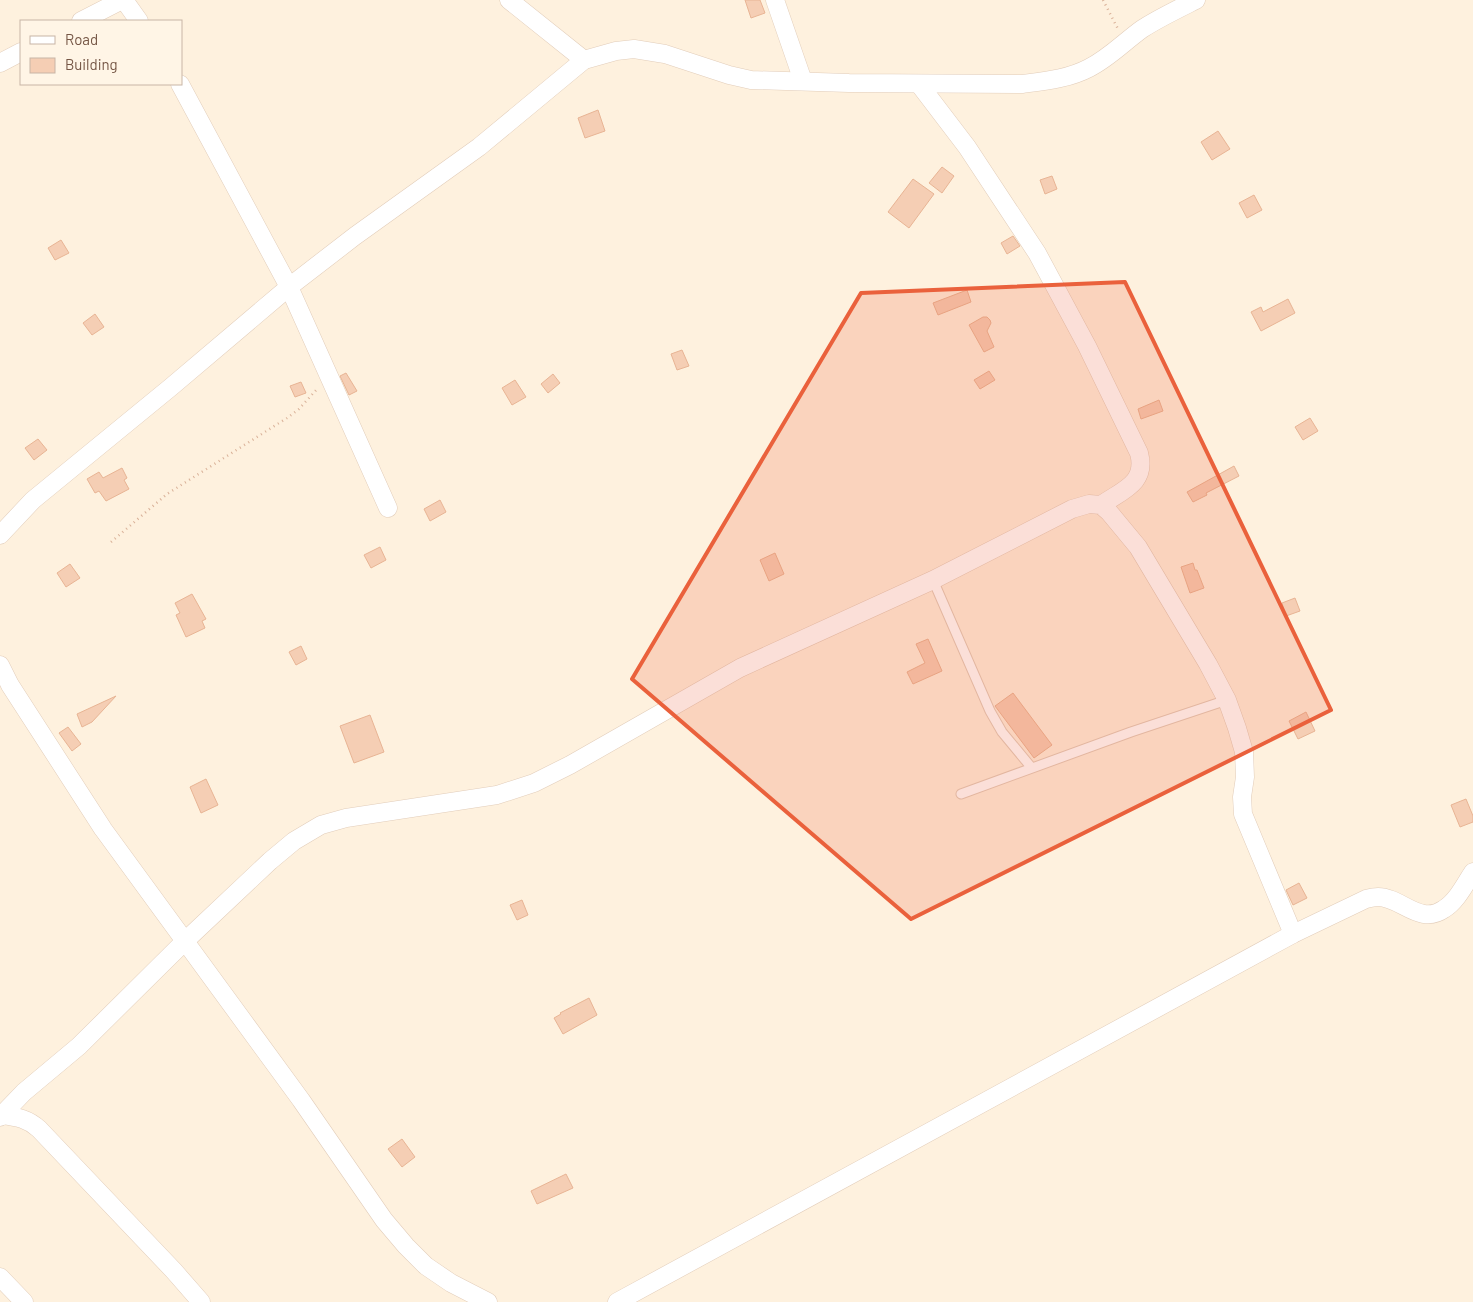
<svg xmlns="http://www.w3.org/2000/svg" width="1473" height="1302" viewBox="0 0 1473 1302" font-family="Barlow,sans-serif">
  <rect width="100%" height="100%" fill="#fef1de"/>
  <g fill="#f5ceb4" stroke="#e8b494">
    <polygon points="745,0 760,0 765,13 751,18"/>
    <polygon points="598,110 605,131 585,138 578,118"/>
    <polygon points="1218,131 1230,149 1212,160 1201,142"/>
    <polygon points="942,167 954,176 942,193 929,183"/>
    <polygon points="1052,176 1057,189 1045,194 1040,180"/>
    <polygon points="913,179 934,194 909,228 888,212"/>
    <polygon points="1254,195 1262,210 1247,218 1239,203"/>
    <polygon points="1013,236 1020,246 1007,254 1001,243"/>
    <polygon points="61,240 69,253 55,260 48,248"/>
    <polygon points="967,290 971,302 938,315 933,303"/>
    <polygon points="1288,299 1295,313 1261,331 1251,312 1261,307 1263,312"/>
    <polygon points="95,314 104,327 92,335 83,323"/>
    <polygon points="983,317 987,317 990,320 991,323 987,331 994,347 984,352 969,325"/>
    <polygon points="682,350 689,366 677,370 671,354"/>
    <polygon points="989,371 995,380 980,389 974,380"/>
    <polygon points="346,373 357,391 349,395 340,376"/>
    <polygon points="553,374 560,383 548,393 541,384"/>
    <polygon points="515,380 526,397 512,405 502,388"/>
    <polygon points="301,382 306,393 295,397 290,386"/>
    <polygon points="1159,400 1163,411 1141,419 1138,409"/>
    <polygon points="1310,418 1318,431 1303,440 1295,427"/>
    <polygon points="38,439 47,450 34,460 25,448"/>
    <polygon points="1234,466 1239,476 1206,493 1207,495 1193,502 1187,492"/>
    <polygon points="122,468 127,478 124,480 129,489 106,501 99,491 95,493 87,479 99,472 103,478"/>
    <polygon points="440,500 446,512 430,521 424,509"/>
    <polygon points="380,547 386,560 371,568 364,555"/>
    <polygon points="775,553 784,574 769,581 760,560"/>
    <polygon points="1193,563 1195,570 1197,570 1204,588 1190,593 1181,567"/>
    <polygon points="70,564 80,578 66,587 57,573"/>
    <polygon points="192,594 206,619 202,621 205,628 186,637 176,615 180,613 175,603"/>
    <polygon points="1295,598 1300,611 1286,616 1282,603"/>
    <polygon points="928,639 942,671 913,684 907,672 925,663 916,644"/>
    <polygon points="301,646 307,659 296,665 289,652"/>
    <polygon points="1013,693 1052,745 1034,758 995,706"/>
    <polygon points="116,696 92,722 82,727 77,714"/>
    <polygon points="1306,712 1315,731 1298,739 1289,721"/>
    <polygon points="370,715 384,752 354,763 340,726"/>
    <polygon points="68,727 81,744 72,751 59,733"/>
    <polygon points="206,779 218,805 201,813 190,787"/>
    <polygon points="1466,799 1473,816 1473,822 1460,827 1451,805"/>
    <polygon points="1299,883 1307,898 1293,905 1286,890"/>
    <polygon points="522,900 528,915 517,920 510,905"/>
    <polygon points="589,998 597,1015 563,1034 554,1018 561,1014 560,1013"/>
    <polygon points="402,1139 415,1157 402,1167 388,1149"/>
    <polygon points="566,1174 573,1188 537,1204 531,1191"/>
  </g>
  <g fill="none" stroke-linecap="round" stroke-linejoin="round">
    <defs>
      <g id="lane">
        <polyline points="933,580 990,711 1002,732 1031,767"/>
        <polyline points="961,794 1131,732 1227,700"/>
      </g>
      <g id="street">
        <polyline points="124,0 139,21"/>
        <polyline points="509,0 584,60"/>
        <polyline points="775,0 803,81"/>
        <polyline points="81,21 122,0"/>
        <polyline points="0,63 21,52"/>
        <polyline points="180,84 289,287 388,508"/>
        <path d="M919,84L967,147L1037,253L1087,346L1139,453C1147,483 1123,490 1101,505"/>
        <path d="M0,535L33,500L171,387L289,287L355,236L479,147L584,60L616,51L634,49L665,54L729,75L751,80L849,83L1022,84C1045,81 1068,79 1089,68C1109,58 1124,42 1142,29C1159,18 1178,9 1196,0"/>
        <polyline points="0,665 10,685 103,829 301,1100 384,1220 406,1246 426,1266 451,1283 488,1302"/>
        <path d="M2,1115C18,1117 28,1119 39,1129L174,1271L201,1302"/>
        <polyline points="0,1117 24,1092 79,1046 184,942 270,861 294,841 321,825 346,818 497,795 534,783 570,765 740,668 933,580 1072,509 1089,504 1101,505 1109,512 1138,547 1208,664 1227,700 1237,728 1244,752 1245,777 1242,797 1243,814 1293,934"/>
        <polyline points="0,1277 24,1302"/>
        <path d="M617,1302L1293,934L1366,899C1370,898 1374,897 1378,897C1401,897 1420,926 1444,909C1457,901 1465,884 1473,872"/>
      </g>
    </defs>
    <use href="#lane" stroke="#e2cdba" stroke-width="11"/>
    <use href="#street" stroke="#e2cdba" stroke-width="19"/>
    <g stroke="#d9b198" stroke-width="2.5" stroke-dasharray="1 4" stroke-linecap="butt">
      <polyline points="1103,0 1118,29"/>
      <polyline points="111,542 167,494 287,418 299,409 318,388"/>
    </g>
    <use href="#lane" stroke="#fff" stroke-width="9"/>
    <use href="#street" stroke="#fff" stroke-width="18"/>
  </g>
  <path fill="#ea613c" fill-opacity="0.2" stroke="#ea613c" stroke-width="4" stroke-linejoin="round" d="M1125,282L1331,710L911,919L632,679L861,293Z"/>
  <rect x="20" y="20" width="162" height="65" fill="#fff5e6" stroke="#c8b5a6"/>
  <rect x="30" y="36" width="25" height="8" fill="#ffffff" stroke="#c8b5a6"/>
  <text x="65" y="45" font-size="15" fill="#755645">Road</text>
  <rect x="30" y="58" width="25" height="15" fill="#f5ceb4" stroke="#c8b5a6"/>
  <text x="65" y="70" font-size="15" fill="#755645">Building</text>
</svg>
